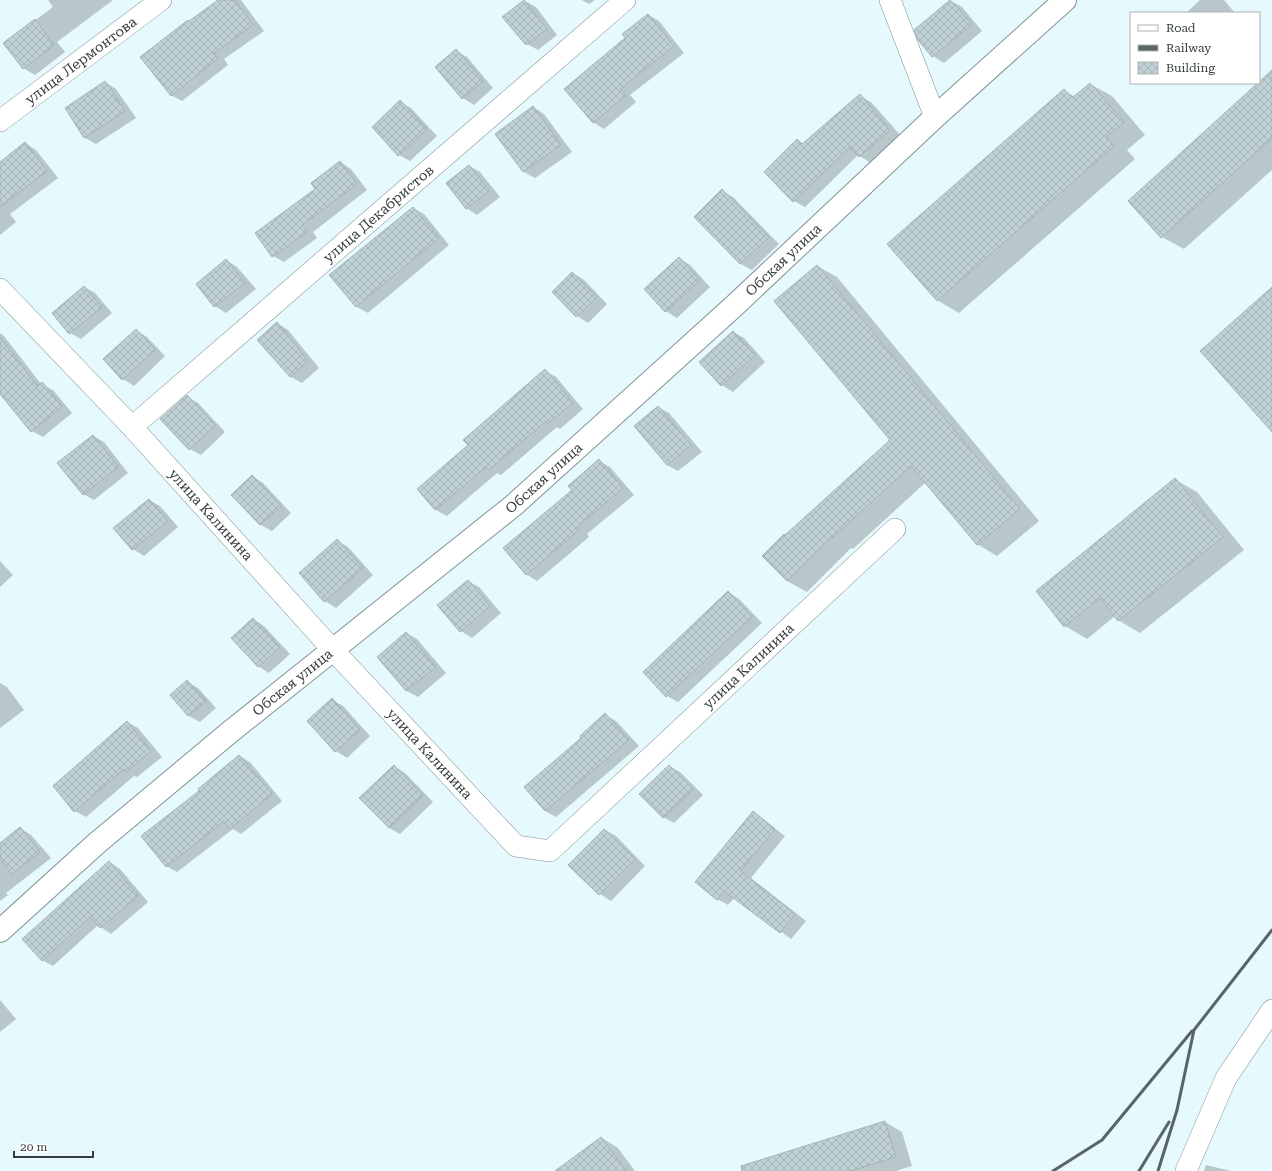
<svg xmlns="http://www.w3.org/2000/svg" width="1272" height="1171" viewBox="0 0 1272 1171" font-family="'Roboto Serif',serif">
  <defs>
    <pattern id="building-cross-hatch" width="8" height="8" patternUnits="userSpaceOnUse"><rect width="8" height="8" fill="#bfd1d4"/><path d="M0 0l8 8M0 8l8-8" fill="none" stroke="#a5b4b7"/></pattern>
  </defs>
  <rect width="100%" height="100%" fill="#e6f9fc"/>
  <g fill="#0003">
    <polygon points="48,0 113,0 57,42 65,52 35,75 23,68 5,43 53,7"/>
    <polygon points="220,0 241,0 264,31 224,59 228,65 182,101 171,95 190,22"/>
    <polygon points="582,0 595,0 589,4"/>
    <polygon points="1200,0 1224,0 1235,13 1186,13"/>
    <polygon points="525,1 536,7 557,35 538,50 527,44 504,17"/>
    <polygon points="951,1 962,7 982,31 944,63 933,56 919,40"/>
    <polygon points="648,15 659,21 684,53 630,95 636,102 604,129 593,122 626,38"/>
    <polygon points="456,51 467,57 493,88 474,105 463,98"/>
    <polygon points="1272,71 1272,170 1184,249 1162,237"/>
    <polygon points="105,82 116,89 136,118 96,144 85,138 66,109"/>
    <polygon points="1090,84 1112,96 1145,135 1127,150 1135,159 959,313 937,300 1064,90 1075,97"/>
    <polygon points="860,96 871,102 901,136 871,163 858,155 805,207 794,201 798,141 804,144"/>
    <polygon points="400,102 411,108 437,136 410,161 399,155"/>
    <polygon points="533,107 544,114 572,152 535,178 524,172 497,134"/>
    <polygon points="25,143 36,150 58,178 10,214 16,222 0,235 0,163"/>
    <polygon points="340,162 351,169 367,190 313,232 317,238 284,262 273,256 317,190"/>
    <polygon points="469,166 480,172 500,197 477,215 466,208"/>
    <polygon points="722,191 733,197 779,244 752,270 741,264 695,217"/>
    <polygon points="413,208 424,214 449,245 368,313 357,307 330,275"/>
    <polygon points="679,258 690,265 710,287 677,318 666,311 645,289"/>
    <polygon points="226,260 237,267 256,289 226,313 215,306 197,284"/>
    <polygon points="817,266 837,277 1039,521 997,556 977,544 926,482 853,549 851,548 807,592 787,581 786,536 891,440"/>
    <polygon points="573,273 584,280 607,304 588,323 577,316 553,292"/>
    <polygon points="84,287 95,293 112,313 81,339 70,333"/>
    <polygon points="277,323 288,330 319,368 302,383 291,377 258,340"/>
    <polygon points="136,330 147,337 165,356 134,386 123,379"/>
    <polygon points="733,332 744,338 765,362 733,392 722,385"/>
    <polygon points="0,333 4,336 41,384 53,390 72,413 43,437 32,431 0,392"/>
    <polygon points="545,371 556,377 583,409 560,429 557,427 501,475 497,473 447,516 436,510 418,489 469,445"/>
    <polygon points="187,397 198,403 225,432 201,455 190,449"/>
    <polygon points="658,407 669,413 702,452 678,471 667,465"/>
    <polygon points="93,436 104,442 128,473 94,500 83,494"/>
    <polygon points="599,461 610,467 634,495 587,534 589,537 537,581 526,574 573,490"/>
    <polygon points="252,476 263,483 291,513 272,531 261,525 233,495"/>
    <polygon points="1176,480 1197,492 1244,550 1140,633 1118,620 1115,616 1087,639 1065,626"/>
    <polygon points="149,500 160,506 178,527 144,556 133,549"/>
    <polygon points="337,541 348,547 373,575 336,608 325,601 300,573"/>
    <polygon points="0,561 13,575 0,587"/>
    <polygon points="468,581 479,587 501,613 472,638 461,631 439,606"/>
    <polygon points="728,592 739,599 762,623 678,702 667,696"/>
    <polygon points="253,619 264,626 290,654 269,673 258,666"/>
    <polygon points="406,633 417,639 446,673 418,697 407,691 378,657"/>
    <polygon points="187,682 198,688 216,708 200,722 189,716 171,695"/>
    <polygon points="0,683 7,687 24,710 0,728"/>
    <polygon points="332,700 343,706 370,736 347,758 336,751 308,721"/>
    <polygon points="605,715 616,721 639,746 556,817 545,811 583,738"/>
    <polygon points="127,722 138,728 162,757 137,777 134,776 86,817 75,811"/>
    <polygon points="240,756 251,763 282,801 241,834 233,829 177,872 166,866 200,791"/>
    <polygon points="394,766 405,773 433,802 400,834 389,828"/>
    <polygon points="669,766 680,772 703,795 674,823 663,817"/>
    <polygon points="753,812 785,836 751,878 806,921 791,939 735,897 728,905 717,899"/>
    <polygon points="20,828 31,835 51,858 6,893 8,895 0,901 0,845"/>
    <polygon points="605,830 616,836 645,866 611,901 600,894 570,865"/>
    <polygon points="109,862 120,869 148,902 111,934 98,925 53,966 42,960"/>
    <polygon points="0,1000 16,1019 0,1032"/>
    <polygon points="885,1122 902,1132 912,1166 896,1171 765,1171"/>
    <polygon points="602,1138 618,1148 635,1171 557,1171"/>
    <polygon points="1206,1165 1231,1171 1204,1171"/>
  </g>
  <g fill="url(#building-cross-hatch)" stroke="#a2b4b7">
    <polygon points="218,0 235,0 253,25 214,53 218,58 171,96 140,57 188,20 189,21"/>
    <polygon points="524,0 547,29 526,45 502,17"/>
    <polygon points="950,0 972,24 932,57 918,40 914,30"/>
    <polygon points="648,14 674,46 620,89 626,95 593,123 564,89 625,38 622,34"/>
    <polygon points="35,19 54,45 23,69 3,43"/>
    <polygon points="456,49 483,81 462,99 435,67"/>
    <polygon points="1272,70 1272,138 1161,238 1128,201"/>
    <polygon points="105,81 125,111 84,138 65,108"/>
    <polygon points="1090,83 1124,122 1106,137 1114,146 937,301 887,244 1064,89 1072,98"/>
    <polygon points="860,94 890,130 859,157 850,147 793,202 764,172 797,139 802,144"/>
    <polygon points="400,100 427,129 398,156 372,127"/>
    <polygon points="533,106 561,145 523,172 495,134"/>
    <polygon points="25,142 47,171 0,207 0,162"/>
    <polygon points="340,161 357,184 302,225 307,232 272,257 255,233 315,189 311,183"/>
    <polygon points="469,165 489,191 466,209 446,183"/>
    <polygon points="722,189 769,237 740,264 694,217"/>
    <polygon points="413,207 439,238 356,307 329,275"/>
    <polygon points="679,257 700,280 665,312 644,289"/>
    <polygon points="226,259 245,283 214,307 196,284"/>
    <polygon points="817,265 1020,509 977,545 911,466 832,538 831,537 787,581 762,556 784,534 785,535 890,440 774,301"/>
    <polygon points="572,272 597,297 576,317 552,292"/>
    <polygon points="84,286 102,307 69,334 52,313"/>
    <polygon points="1272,287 1272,432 1200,351"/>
    <polygon points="277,322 308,361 290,377 257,340"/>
    <polygon points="136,329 155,350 122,380 103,359"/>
    <polygon points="733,331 755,355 721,386 699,362"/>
    <polygon points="0,337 37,386 42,382 62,406 31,432 0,394"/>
    <polygon points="545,369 573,403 548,423 546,421 489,470 486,467 435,510 417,489 468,445 463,440"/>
    <polygon points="187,395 215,425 189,450 160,419"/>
    <polygon points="658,406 691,445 667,465 634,426"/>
    <polygon points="93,435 118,467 83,495 57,463"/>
    <polygon points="599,459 623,488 577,527 579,530 526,575 503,548 572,490 568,486"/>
    <polygon points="252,475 281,506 260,525 231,495"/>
    <polygon points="1175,478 1223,537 1118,621 1100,598 1064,627 1036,591"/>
    <polygon points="149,499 168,521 132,550 113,528"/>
    <polygon points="337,539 363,568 324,602 299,573"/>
    <polygon points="468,580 490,606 460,632 437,605"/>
    <polygon points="728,591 752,617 666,697 643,672"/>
    <polygon points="253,618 280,647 258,667 231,638"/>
    <polygon points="406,632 436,667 406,691 377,657"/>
    <polygon points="187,680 206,701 188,716 170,695"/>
    <polygon points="332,698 360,730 335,752 307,721"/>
    <polygon points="605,713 629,740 545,811 524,787 581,738 580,736"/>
    <polygon points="127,721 151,751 126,772 124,769 74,812 53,786"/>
    <polygon points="239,755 272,794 230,829 224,821 166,867 141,836 199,791 198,789"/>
    <polygon points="394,765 423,795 389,828 359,798"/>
    <polygon points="669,765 693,789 663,818 639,794"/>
    <polygon points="753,811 775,829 740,871 795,914 780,933 724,891 717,900 695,882"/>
    <polygon points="20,827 40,852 12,874 0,858 0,843"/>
    <polygon points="604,829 635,859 599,895 568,865"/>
    <polygon points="109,861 138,896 100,928 90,917 42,961 22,939"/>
    <polygon points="885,1121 896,1157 850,1171 742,1171 741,1166"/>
    <polygon points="601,1137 626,1171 555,1171"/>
  </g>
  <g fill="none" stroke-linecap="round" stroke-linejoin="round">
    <defs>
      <g id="street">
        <polyline points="890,0 935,117"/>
        <path id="s1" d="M0,121L161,0"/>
        <path id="s2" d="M0,289L132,427L332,649L516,846L550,851L895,529"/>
        <path id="s3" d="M132,427L625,0"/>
        <polyline points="1186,1171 1226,1078 1272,1010"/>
      </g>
      <g id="secondary">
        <path id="s4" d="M0,931L97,843L230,732L514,505L733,307L935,117L1065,0"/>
      </g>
    </defs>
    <use href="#street" stroke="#819294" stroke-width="22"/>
    <use href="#secondary" stroke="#819294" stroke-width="24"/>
    <use href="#street" stroke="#fff" stroke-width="21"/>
    <use href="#secondary" stroke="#fff" stroke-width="22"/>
    <g stroke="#5a6465" stroke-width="3">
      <polyline points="1053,1171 1102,1140 1192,1031"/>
      <polyline points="1139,1171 1169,1122"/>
      <polyline points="1158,1171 1177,1110 1194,1030 1272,930"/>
    </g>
  </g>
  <g text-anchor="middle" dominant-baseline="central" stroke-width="3" stroke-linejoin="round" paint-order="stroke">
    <g font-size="14" fill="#363d3e" stroke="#fff">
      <text stroke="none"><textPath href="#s1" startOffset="101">улица Лермонтова</textPath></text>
      <text stroke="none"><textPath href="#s3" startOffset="326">улица Декабристов</textPath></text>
      <text stroke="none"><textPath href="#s4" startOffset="1032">Обская улица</textPath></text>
      <text stroke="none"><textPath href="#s4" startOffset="708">Обская улица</textPath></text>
      <text stroke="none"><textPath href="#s2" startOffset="309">улица Калинина</textPath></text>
      <text stroke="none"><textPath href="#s2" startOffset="1065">улица Калинина</textPath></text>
      <text stroke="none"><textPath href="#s4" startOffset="384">Обская улица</textPath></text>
      <text stroke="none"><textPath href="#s2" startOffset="633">улица Калинина</textPath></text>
    </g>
  </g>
  <rect x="1130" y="12" width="130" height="72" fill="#ffffff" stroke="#afb1b2"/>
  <rect x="1138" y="25" width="20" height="6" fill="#ffffff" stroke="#afb1b2"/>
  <text x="1166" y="32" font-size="12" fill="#363d3e">Road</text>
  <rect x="1138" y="45" width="20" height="6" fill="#5a6465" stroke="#afb1b2"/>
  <text x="1166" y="52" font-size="12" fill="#363d3e">Railway</text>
  <rect x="1138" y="62" width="20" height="12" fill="url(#building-cross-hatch)" stroke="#afb1b2"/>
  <text x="1166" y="72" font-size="12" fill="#363d3e">Building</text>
  <path d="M14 1151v6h79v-6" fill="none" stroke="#363d3e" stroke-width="2"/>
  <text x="20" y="1151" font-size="12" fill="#363d3e" stroke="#ffffff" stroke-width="3" paint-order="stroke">20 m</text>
</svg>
